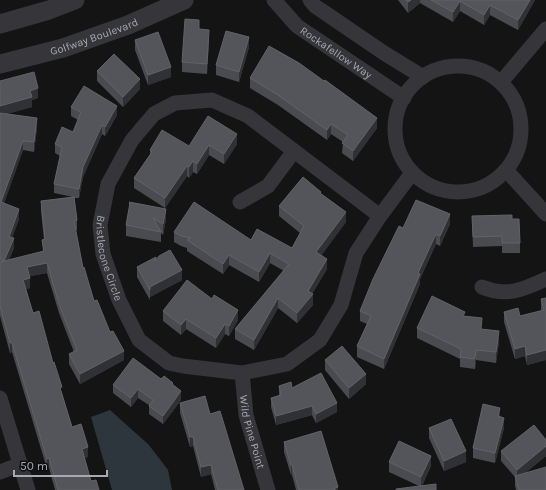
<svg xmlns="http://www.w3.org/2000/svg" width="546" height="490" viewBox="0 0 546 490" font-family="Karla,sans-serif">
  <rect width="100%" height="100%" fill="#141415"/>
  <polygon fill="#2e363d" points="110,410 149,445 168,470 172,490 112,490 91,417"/>
  <g fill="none" stroke-linecap="round" stroke-linejoin="round">
    <g stroke="#35353a" stroke-width="15">
      <path id="s1" d="M274,0L297,26L404,98"/>
      <polyline points="310,0 315,6 384,53 423,77"/>
      <circle cx="458" cy="129" r="63"/>
      <polyline points="502,81 546,29"/>
      <polyline points="506,170 546,214"/>
      <polyline points="240,202 268,186 294,151"/>
      <path id="s2" d="M380,216L248,116L212,100L175,103L154,114L132,140L108,184L100,225L103,254L119,300L139,340L169,363L183,366L242,373L287,364L320,340L341,305L356,253L380,216L412,173"/>
      <path d="M482,287C506,297 523,290 546,279"/>
      <path id="s3" d="M242,373L246,415L268,490"/>
      <polyline points="0,398 28,490"/>
      <polyline points="0,472 21,464"/>
    </g>
    <g stroke="#35353a" stroke-width="19">
      <polyline points="0,24 49,10 75,0"/>
      <path id="s4" d="M0,64L63,48L128,25L184,0"/>
    </g>
  </g>
  <g fill="#4a4b50">
    <polygon points="398,0 535,0 518,30 490,15 484,25 460,11 453,22 420,3 408,13"/>
    <polygon points="199,29 209,40 207,74 182,72 182,62"/>
    <polygon points="135,40 171,77 148,85 135,50"/>
    <polygon points="249,47 239,82 216,75 216,65"/>
    <polygon points="97,71 140,89 123,107 97,81"/>
    <polygon points="250,78 377,128 353,161 342,153 343,142 331,134 327,140 278,105 250,88"/>
    <polygon points="0,81 38,98 32,100 32,107 6,114 37,128 34,152 23,150 4,203 19,219 12,238 14,248 9,260 43,252 42,240 44,240 41,211 41,201 73,197 54,193 54,184 60,156 55,153 55,144 73,132 78,120 71,116 71,107 117,115 105,136 102,134 83,177 79,198 74,198 77,220 77,230 75,230 83,268 94,301 110,332 124,360 80,384 69,364 69,354 74,352 59,313 47,273 30,276 30,288 26,289 33,313 62,393 72,427 88,457 84,458 91,481 99,490 55,490 49,468 47,469 12,352 10,353 0,316"/>
    <polygon points="237,144 224,164 209,155 197,174 193,172 189,178 187,176 165,208 134,188 134,178 150,155 150,150 189,146"/>
    <polygon points="321,194 346,222 321,255 327,269 312,294 313,305 297,323 278,308 254,350 235,339 235,329 284,271 270,263 259,282 229,265 223,274 187,251 187,248 181,246 174,242 174,232 251,240 292,248 300,233 279,216 279,206"/>
    <polygon points="129,202 166,219 163,235 161,233 161,242 126,236 126,225 129,210"/>
    <polygon points="472,216 512,219 520,243 520,253 502,253 502,246 473,247"/>
    <polygon points="450,224 440,246 436,244 420,279 420,284 384,369 357,357 357,346 367,324 360,321 360,311 403,228"/>
    <polygon points="156,260 182,280 150,297 150,300 137,277 137,267"/>
    <polygon points="546,298 546,360 527,365 525,356 515,359 504,322 504,312 520,316 541,311 541,299"/>
    <polygon points="163,311 238,320 229,336 225,334 216,348 186,329 181,335 163,321"/>
    <polygon points="465,316 499,342 496,363 476,360 475,369 460,367 460,359 417,338 417,328"/>
    <polygon points="325,360 366,384 349,399 325,370"/>
    <polygon points="161,379 173,386 181,400 163,424 149,414 149,405 138,398 131,407 113,393 113,385"/>
    <polygon points="279,386 292,388 337,412 316,423 312,415 276,425 271,407 271,398 279,396"/>
    <polygon points="180,403 210,414 244,490 215,490 211,474 201,477 193,446 190,447 180,413"/>
    <polygon points="500,417 504,428 495,463 473,458 473,448"/>
    <polygon points="429,428 466,462 444,471 429,438"/>
    <polygon points="546,440 546,456 526,472 546,490 516,490 515,486 515,477 501,461 501,451"/>
    <polygon points="284,442 338,490 296,490 292,475 291,475 284,452"/>
    <polygon points="389,462 431,466 422,486 419,486 389,472"/>
  </g>
  <g fill="#303134">
    <polygon points="411,0 420,0 420,3 408,13 408,2"/>
    <polygon points="530,0 535,0 518,30 518,20"/>
    <polygon points="460,1 460,11 453,22 453,12"/>
    <polygon points="490,5 490,15 484,25 484,15"/>
    <polygon points="209,30 209,40 207,74 207,64"/>
    <polygon points="249,37 249,47 239,82 239,72"/>
    <polygon points="171,67 171,77 148,85 148,75"/>
    <polygon points="140,79 140,89 123,107 123,97"/>
    <polygon points="38,88 38,98 32,100 32,107 0,116 0,106 30,91"/>
    <polygon points="117,106 117,115 105,136 105,127"/>
    <polygon points="37,118 37,128 34,152 34,142"/>
    <polygon points="377,118 377,128 353,161 353,151"/>
    <polygon points="331,124 331,134 327,140 327,130"/>
    <polygon points="102,125 102,134 83,177 79,198 79,189 83,167"/>
    <polygon points="237,134 237,144 224,164 224,154"/>
    <polygon points="23,141 23,150 1,212 1,202"/>
    <polygon points="209,145 209,155 197,174 197,164"/>
    <polygon points="193,161 193,172 189,178 189,167"/>
    <polygon points="187,166 187,176 165,208 165,198"/>
    <polygon points="19,209 19,219 9,246 9,237"/>
    <polygon points="166,209 166,219 163,235 163,224"/>
    <polygon points="346,212 346,222 316,263 316,252"/>
    <polygon points="450,214 450,224 440,246 440,236"/>
    <polygon points="436,234 436,244 420,279 420,284 384,369 384,359 418,273"/>
    <polygon points="14,238 14,248 4,271 4,261"/>
    <polygon points="270,253 270,263 259,282 259,272"/>
    <polygon points="229,255 229,265 223,274 223,264"/>
    <polygon points="327,259 327,269 311,296 313,294 313,305 297,323 297,313 308,291"/>
    <polygon points="47,263 47,273 27,277 27,267"/>
    <polygon points="182,270 182,280 150,297 150,300 150,287"/>
    <polygon points="30,278 30,288 23,290 23,280"/>
    <polygon points="278,298 278,308 254,350 254,340"/>
    <polygon points="238,310 238,320 229,336 229,326"/>
    <polygon points="186,319 186,329 181,335 181,325"/>
    <polygon points="225,324 225,334 216,348 216,338"/>
    <polygon points="499,331 499,342 496,363 496,352"/>
    <polygon points="10,343 12,343 12,352 10,353"/>
    <polygon points="525,346 525,356 515,359 515,349"/>
    <polygon points="476,350 476,360 475,369 475,359"/>
    <polygon points="546,350 546,360 527,365 527,355"/>
    <polygon points="124,351 124,360 80,384 80,374"/>
    <polygon points="366,374 366,384 349,399 349,388"/>
    <polygon points="138,389 138,398 131,407 131,398"/>
    <polygon points="181,391 181,400 163,424 163,416"/>
    <polygon points="337,403 337,412 316,423 316,414"/>
    <polygon points="312,406 312,415 276,425 276,416"/>
    <polygon points="500,408 500,418 498,416"/>
    <polygon points="504,418 504,428 495,463 495,453"/>
    <polygon points="190,437 193,437 193,446 190,447"/>
    <polygon points="546,446 546,456 517,480 517,470"/>
    <polygon points="88,447 88,457 82,459 82,449"/>
    <polygon points="466,451 466,462 444,471 444,461"/>
    <polygon points="431,456 431,466 421,487 421,477"/>
    <polygon points="49,458 49,468 47,469 47,459"/>
    <polygon points="211,465 211,474 201,477 201,467"/>
    <rect x="291" y="465" width="1" height="10"/>
    <polygon points="338,487 338,490 335,490 335,488"/>
  </g>
  <g fill="#54555a" stroke="#616368">
    <polygon points="406,0 411,0 408,2"/>
    <polygon points="431,0 530,0 518,20 490,5 484,15 460,1 453,12"/>
    <polygon points="185,19 199,20 199,29 209,30 207,64 182,62"/>
    <polygon points="226,31 249,37 239,72 216,65"/>
    <polygon points="158,32 171,67 148,75 135,40"/>
    <polygon points="269,46 299,63 324,81 325,80 377,118 353,151 342,143 348,135 331,124 327,130 278,95 250,78"/>
    <polygon points="114,54 140,79 123,97 97,71"/>
    <polygon points="34,72 38,88 30,91 32,97 0,106 0,81"/>
    <polygon points="84,86 117,106 105,127 102,125 83,167 79,189 54,184 62,147 55,144 62,127 73,132 81,112 71,107"/>
    <polygon points="0,113 37,118 34,142 23,141 1,202 19,209 9,237 14,238 4,261 44,251 42,240 45,239 41,201 74,197 77,220 74,221 83,268 84,267 94,301 97,300 110,332 113,331 124,351 80,374 69,354 77,350 59,304 47,263 27,267 30,278 23,280 33,313 39,311 53,363 54,362 62,387 60,388 72,427 81,424 88,447 82,449 91,481 96,480 99,490 58,490 49,458 47,459 12,343 10,343 0,306 0,262 4,261 0,259"/>
    <polygon points="208,116 237,134 224,154 209,145 197,164 193,161 189,167 187,166 165,198 134,178 152,152 150,150 162,130 189,146"/>
    <polygon points="303,177 321,192 320,193 346,212 316,252 327,259 308,291 313,294 297,313 278,298 254,340 235,329 289,264 270,253 259,272 229,255 223,264 187,240 191,238 181,236 174,232 194,202 251,240 257,229 292,248 304,226 279,206"/>
    <polygon points="416,200 450,214 440,236 436,234 418,273 420,274 384,359 357,346 371,316 360,311 373,279 399,226 403,228"/>
    <polygon points="129,202 166,209 163,224 153,218 161,232 126,225 130,203"/>
    <polygon points="512,215 512,219 519,219 520,243 502,243 502,236 473,237 472,216"/>
    <polygon points="170,250 182,270 150,287 150,290 137,267 156,257 155,261 159,256"/>
    <polygon points="187,280 212,299 214,295 238,310 229,326 225,324 216,338 186,319 181,325 163,311"/>
    <polygon points="432,296 465,312 463,316 482,318 481,329 499,331 496,352 476,350 475,359 460,357 461,349 417,328"/>
    <polygon points="546,298 546,350 527,355 525,346 515,349 504,312 518,308 520,316 544,310 541,299"/>
    <polygon points="342,346 366,374 349,388 325,360"/>
    <polygon points="133,358 161,379 164,376 173,383 172,384 181,391 163,416 149,406 153,400 138,389 131,398 113,385"/>
    <polygon points="321,373 337,403 316,414 312,406 276,416 271,398 281,395 279,386 291,382 292,388"/>
    <polygon points="205,396 210,414 220,411 244,490 218,490 211,465 201,467 193,437 190,437 180,403"/>
    <polygon points="483,404 500,408 498,416 504,418 495,453 473,448"/>
    <polygon points="451,419 466,451 444,461 429,428"/>
    <polygon points="534,425 546,440 546,446 517,470 501,451"/>
    <polygon points="321,431 338,487 335,488 335,490 299,490 292,465 291,465 284,442"/>
    <polygon points="399,441 431,456 421,477 389,462"/>
    <polygon points="546,467 546,490 519,490 515,476"/>
    <polygon points="436,484 436,490 396,490 396,489"/>
  </g>
  <g text-anchor="middle" dominant-baseline="central" stroke-width="3" stroke-linejoin="round" paint-order="stroke">
    <g font-size="11" fill="#a6aab4" stroke="#0f0f10">
      <text stroke="none"><textPath href="#s4" startOffset="98">Golfway Boulevard</textPath></text>
      <text stroke="none"><textPath href="#s1" startOffset="82">Rockafellow Way</textPath></text>
      <text stroke="none"><textPath href="#s2" startOffset="426">Bristlecone Circle</textPath></text>
      <text stroke="none"><textPath href="#s3" startOffset="60">Wild Pine Point</textPath></text>
    </g>
  </g>
  <path d="M14 470v6h93v-6" fill="none" stroke="#a6aab4" stroke-width="2"/>
  <text x="20" y="470" font-size="12" fill="#a6aab4" stroke="#0f0f10" stroke-width="3" paint-order="stroke">50 m</text>
</svg>
